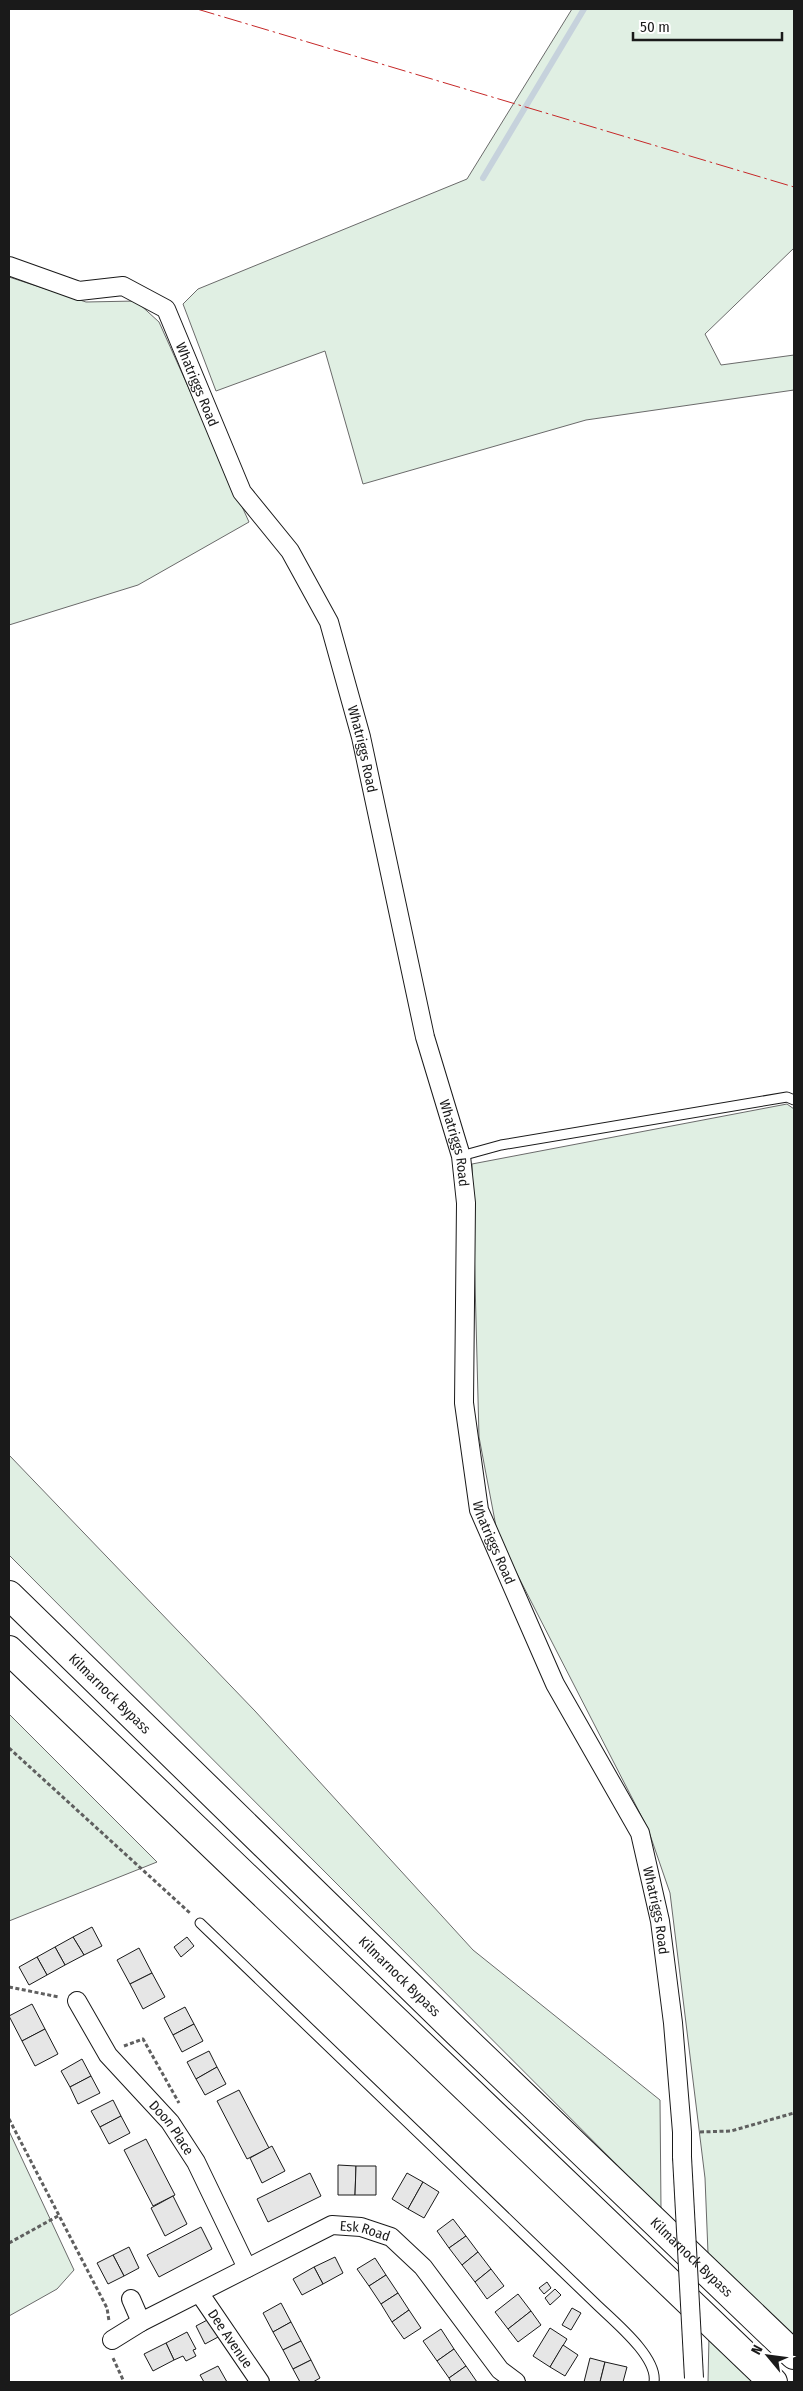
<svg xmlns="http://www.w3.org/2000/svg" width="803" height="2391" viewBox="0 0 803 2391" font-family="'Fira Sans Condensed',sans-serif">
  <rect width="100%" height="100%" fill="#fff"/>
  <g fill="#e0efe3" stroke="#6a6a6a">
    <polygon points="572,9 794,9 794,248 705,334 721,365 794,355 794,390 586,420 363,484 325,351 216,391 183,304 198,289 467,179"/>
    <polygon points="9,277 86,302 136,301 159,322 249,522 138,585 9,625"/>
    <polygon points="787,1104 794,1109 794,2336 708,2253 705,2178 670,1893 648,1829 498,1537 479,1437 472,1164"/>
    <polygon points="9,1455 255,1711 473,1950 660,2100 661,2209 9,1555"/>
    <polygon points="9,1714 157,1862 9,1921"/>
    <polygon points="9,2131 74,2270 57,2289 9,2316"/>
    <polygon points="709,2336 757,2382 708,2382"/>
  </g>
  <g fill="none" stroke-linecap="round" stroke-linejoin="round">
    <polyline stroke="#c6d2dc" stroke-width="6" points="483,178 584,9"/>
  </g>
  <g fill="#e6e6e6" stroke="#1a1a1a">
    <polygon points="92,1927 102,1946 84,1955 73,1937"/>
    <polygon points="73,1937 84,1955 65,1965 55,1947"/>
    <polygon points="187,1937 194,1946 181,1957 174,1947"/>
    <polygon points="55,1947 65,1965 47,1975 37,1957"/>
    <polygon points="139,1948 152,1973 130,1984 117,1960"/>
    <polygon points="37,1957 47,1975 29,1985 19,1967"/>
    <polygon points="152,1973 165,1997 143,2009 130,1984"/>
    <polygon points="32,2004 45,2029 22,2041 9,2016"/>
    <polygon points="185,2007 194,2024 173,2035 164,2018"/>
    <polygon points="194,2024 203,2041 182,2052 173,2035"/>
    <polygon points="45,2029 58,2054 35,2066 22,2041"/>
    <polygon points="209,2051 217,2067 196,2079 187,2062"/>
    <polygon points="82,2059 91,2076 70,2087 61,2071"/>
    <polygon points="217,2067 226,2084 205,2095 196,2079"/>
    <polygon points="91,2076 100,2093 78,2104 70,2087"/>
    <polygon points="239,2090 269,2148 247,2159 217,2101"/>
    <polygon points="113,2100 121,2116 100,2127 91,2111"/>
    <polygon points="121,2116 130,2133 109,2144 100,2127"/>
    <polygon points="146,2139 175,2195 153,2206 124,2150"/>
    <polygon points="272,2146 285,2171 262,2183 250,2158"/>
    <polygon points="338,2165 356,2166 355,2195 338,2195"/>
    <polygon points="356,2166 376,2166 376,2195 355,2195"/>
    <polygon points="310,2173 321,2196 268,2222 257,2199"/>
    <polygon points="407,2173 423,2182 408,2209 392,2199"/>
    <polygon points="423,2182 439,2192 424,2218 408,2209"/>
    <polygon points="173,2196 187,2224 165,2236 151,2208"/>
    <polygon points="453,2219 466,2236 449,2248 437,2231"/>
    <polygon points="201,2227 212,2249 159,2277 147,2255"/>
    <polygon points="466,2236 478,2252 462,2265 449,2248"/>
    <polygon points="129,2247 139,2268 124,2276 113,2255"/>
    <polygon points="478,2252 491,2269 475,2282 462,2265"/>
    <polygon points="113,2255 124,2276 108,2284 97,2263"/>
    <polygon points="335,2257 343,2273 323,2284 314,2267"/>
    <polygon points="375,2258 386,2275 369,2286 357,2269"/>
    <polygon points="314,2267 323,2284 302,2295 293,2279"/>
    <polygon points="491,2269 504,2286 487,2299 475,2282"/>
    <polygon points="386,2275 398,2293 381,2304 369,2286"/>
    <polygon points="547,2282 551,2288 544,2294 539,2288"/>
    <polygon points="555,2289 561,2295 550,2305 545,2298"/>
    <polygon points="398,2293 409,2310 392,2322 381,2304"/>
    <polygon points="518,2294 531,2311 508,2329 495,2312"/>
    <polygon points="281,2303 291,2322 273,2332 263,2313"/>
    <polygon points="572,2308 581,2313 571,2330 562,2325"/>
    <polygon points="409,2310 421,2328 404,2339 392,2322"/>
    <polygon points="531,2311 541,2325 518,2342 508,2329"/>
    <polygon points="211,2318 220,2336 205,2344 196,2326"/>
    <polygon points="291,2322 301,2341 283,2350 273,2332"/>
    <polygon points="550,2328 567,2339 550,2367 533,2356"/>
    <polygon points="441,2329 454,2349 437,2361 423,2341"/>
    <polygon points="187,2332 196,2349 193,2350 196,2356 186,2361 183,2356 174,2360 166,2343"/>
    <polygon points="301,2341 311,2360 293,2369 283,2350"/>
    <polygon points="166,2343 174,2360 153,2371 144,2354"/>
    <polygon points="563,2345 578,2355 565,2376 550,2367"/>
    <polygon points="454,2349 466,2366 449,2378 437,2361"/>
    <polygon points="590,2358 605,2362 600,2382 584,2382"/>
    <polygon points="311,2360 320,2378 313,2382 300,2382 293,2369"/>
    <polygon points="605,2362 627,2367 623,2382 600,2382"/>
    <polygon points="218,2366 227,2382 204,2382 200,2375"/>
    <polygon points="466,2366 477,2382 451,2382 449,2378"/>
  </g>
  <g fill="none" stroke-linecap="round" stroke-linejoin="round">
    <defs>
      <g id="lane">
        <polyline points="461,1156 501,1145 787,1097 794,1100"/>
        <path d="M200,1923L594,2302C611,2319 658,2356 654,2382"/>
      </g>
      <g id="street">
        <path id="s1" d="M9,266L79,291L123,286L166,309L242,492L290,551L329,622L361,737L425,1037L461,1156L466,1203L464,1403L479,1510L555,1684L640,1833L660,1921L673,2023L682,2132V2157"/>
        <path id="s2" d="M77,2001L108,2055L170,2122L196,2162L247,2268"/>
        <path id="s3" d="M200,2294L260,2382"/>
        <polyline points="131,2299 141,2322"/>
        <path id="s4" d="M112,2340L141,2322L332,2225L361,2227L391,2237L423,2267L500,2370L516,2382"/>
      </g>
      <g id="highway">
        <path id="s5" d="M9,1595L456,2031L794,2355"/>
        <polyline points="9,1650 773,2382"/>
      </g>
    </defs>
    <use href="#lane" stroke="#1a1a1a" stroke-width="11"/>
    <use href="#street" stroke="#1a1a1a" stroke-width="20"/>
    <use href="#highway" stroke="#1a1a1a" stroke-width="30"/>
    <g stroke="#5f5f5f" stroke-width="3" stroke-dasharray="4 2.5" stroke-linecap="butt">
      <polyline points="9,1748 191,1914"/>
      <polyline points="9,1987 59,1997"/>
      <polyline points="124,2046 143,2039 179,2103"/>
      <polyline points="9,2119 107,2308 109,2321"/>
      <polyline points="700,2132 731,2131 794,2113"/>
      <polyline points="9,2243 58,2216"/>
      <polyline points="113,2358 124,2382"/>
    </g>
    <use href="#lane" stroke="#fff" stroke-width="9"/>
    <use href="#street" stroke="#fff" stroke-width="18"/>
    <use href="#highway" stroke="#fff" stroke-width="28"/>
    <defs>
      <polyline id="street-bridge" points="682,2157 694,2378"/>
    </defs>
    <use href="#street-bridge" stroke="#1a1a1a" stroke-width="20" stroke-linecap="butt"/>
    <use href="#street-bridge" stroke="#fff" stroke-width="18"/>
    <polyline stroke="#c62828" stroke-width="1" stroke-dasharray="18 4 2.5 4" stroke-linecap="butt" points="197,9 794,187"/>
  </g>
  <g text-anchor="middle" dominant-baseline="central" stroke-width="4" stroke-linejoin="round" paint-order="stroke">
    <g font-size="14" fill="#1a1a1a" stroke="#fff">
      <text stroke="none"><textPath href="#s1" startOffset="249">Whatriggs Road</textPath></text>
      <text stroke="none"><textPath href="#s1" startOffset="654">Whatriggs Road</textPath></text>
      <text stroke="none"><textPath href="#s1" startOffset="1059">Whatriggs Road</textPath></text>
      <text stroke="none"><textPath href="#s1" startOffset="1464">Whatriggs Road</textPath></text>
      <text stroke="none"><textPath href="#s5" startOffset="141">Kilmarnock Bypass</textPath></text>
      <text stroke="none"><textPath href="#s1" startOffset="1869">Whatriggs Road</textPath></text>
      <text stroke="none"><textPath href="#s5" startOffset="546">Kilmarnock Bypass</textPath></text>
      <text stroke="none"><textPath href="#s2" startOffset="159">Doon Place</textPath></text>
      <text stroke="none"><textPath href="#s4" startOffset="282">Esk Road</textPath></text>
      <text stroke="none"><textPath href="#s5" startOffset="951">Kilmarnock Bypass</textPath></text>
      <text stroke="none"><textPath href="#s3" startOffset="54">Dee Avenue</textPath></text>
    </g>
  </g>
  <rect width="803" height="2391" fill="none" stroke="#1a1a1a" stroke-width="20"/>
  <g transform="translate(768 2356) rotate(299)" stroke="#ffffff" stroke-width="4" paint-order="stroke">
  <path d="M0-4L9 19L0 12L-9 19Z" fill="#1a1a1a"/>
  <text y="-8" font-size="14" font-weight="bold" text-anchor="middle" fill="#1a1a1a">N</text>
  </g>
  <path d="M633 32v8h149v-8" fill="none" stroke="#1a1a1a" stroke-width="2.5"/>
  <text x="640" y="32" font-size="15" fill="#1a1a1a" stroke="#ffffff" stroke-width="4" paint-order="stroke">50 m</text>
</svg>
